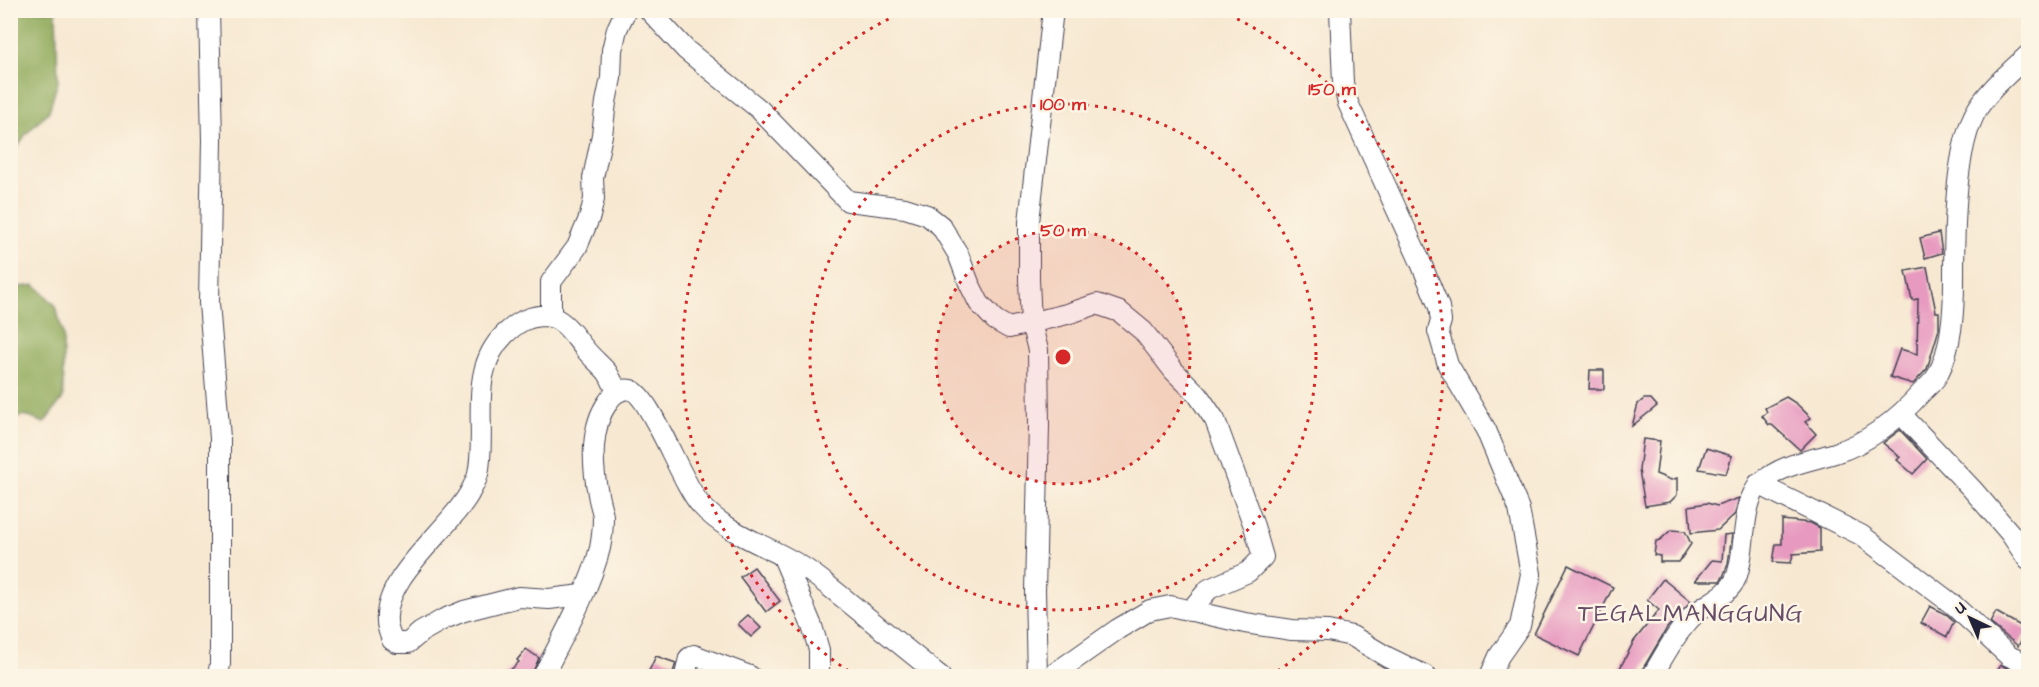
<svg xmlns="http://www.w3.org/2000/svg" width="2039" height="687" viewBox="0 0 2039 687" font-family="'Architects Daughter',sans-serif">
  <rect width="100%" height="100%" fill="#fcf5e5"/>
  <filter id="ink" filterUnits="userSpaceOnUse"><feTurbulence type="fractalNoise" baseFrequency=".0167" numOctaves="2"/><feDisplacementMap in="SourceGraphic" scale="12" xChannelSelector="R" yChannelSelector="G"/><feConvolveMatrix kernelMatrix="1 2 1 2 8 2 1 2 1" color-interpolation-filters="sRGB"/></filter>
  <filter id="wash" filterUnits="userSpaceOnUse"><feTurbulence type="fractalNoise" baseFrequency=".008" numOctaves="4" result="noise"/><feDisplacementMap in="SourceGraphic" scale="24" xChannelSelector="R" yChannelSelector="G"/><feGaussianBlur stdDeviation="1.35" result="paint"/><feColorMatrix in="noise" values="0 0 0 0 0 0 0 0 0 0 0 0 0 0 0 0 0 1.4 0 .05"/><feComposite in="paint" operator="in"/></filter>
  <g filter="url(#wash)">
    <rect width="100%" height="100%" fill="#f7e8d1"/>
    <g fill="#90aa5c" stroke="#59664c" stroke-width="1.5">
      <polygon points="11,10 56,11 58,81 49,111 26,134 11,157"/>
      <polygon points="11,278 21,287 35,285 56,306 63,336 63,398 44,423 24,415 11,421"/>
    </g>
    <g id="blocks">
      <g fill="#e799bf">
        <polygon points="1939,233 1942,253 1925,258 1920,238"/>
        <polygon points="1927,267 1936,312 1939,312 1939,329 1927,369 1913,384 1890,377 1900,349 1917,354 1918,299 1912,300 1906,271"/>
        <polygon points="1590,370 1604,370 1604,389 1589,389"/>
        <polygon points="1786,397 1797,404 1811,418 1805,422 1816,434 1800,450 1772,425 1769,425 1762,416 1767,412 1765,408"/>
        <polygon points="1644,399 1651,399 1657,406 1632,426 1638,404"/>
        <polygon points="1900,430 1927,459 1913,474 1897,460 1900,457 1883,443"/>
        <polygon points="1643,439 1660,441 1656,474 1671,480 1677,478 1677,495 1670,502 1645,506 1639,470"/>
        <polygon points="1706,448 1732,456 1726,474 1699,469"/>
        <polygon points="1739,498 1735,514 1718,530 1691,533 1689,506 1707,503 1717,506"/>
        <polygon points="1782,520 1811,523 1820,528 1820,552 1793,554 1791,563 1773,562 1776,544 1782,544"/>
        <polygon points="1671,530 1685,531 1691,544 1679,562 1660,562 1660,556 1654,555 1656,541 1660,540"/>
        <polygon points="1732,534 1728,564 1723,577 1720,581 1695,581 1712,560 1722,561 1724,535"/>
        <polygon points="1568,565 1613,587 1579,656 1534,634"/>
        <polygon points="754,567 780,601 766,612 740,577"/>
        <polygon points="1663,579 1691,602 1667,628 1642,670 1640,676 1616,676 1634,641 1659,610 1647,600"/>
        <polygon points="1930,606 1945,614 1954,622 1947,637 1921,623"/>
        <polygon points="1996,612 2028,630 2018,646 1990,623"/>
        <polygon points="748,615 761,628 751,637 738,624"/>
        <polygon points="526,649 539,658 531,676 504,676 519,662 517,660"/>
        <polygon points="656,656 676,663 672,676 649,671"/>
        <polygon points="2001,665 2023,676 2026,676 1994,676"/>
      </g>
    </g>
  </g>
  <g filter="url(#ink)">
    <use href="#blocks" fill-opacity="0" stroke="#424052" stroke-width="1.5"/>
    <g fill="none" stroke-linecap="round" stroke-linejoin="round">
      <defs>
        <g id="minor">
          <polyline points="209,10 212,140 209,303 220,438 220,664 218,676"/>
          <polyline points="649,10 686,50 759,109 848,201 905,208 927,215 941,226 958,254 969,283 979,303 995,320 1009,328 1067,314 1097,304 1120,312 1143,331 1174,371 1198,395 1215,420 1254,526 1263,557 1248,572 1209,589 1190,611"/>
          <polyline points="1340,10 1343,83 1348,103 1421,263 1439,307 1441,321 1438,331 1448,365 1486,430 1519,509 1531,574 1520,626 1499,656 1490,676"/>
          <polyline points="551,317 551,282 577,247 590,216 594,199 593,178 602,135 606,102 611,78 612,50 617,29 626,10"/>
          <polyline points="1901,414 1972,489 2010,533 2028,560"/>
          <polyline points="1758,484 1861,535 1952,604 2009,656 2028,665"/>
          <polyline points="783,557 812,626 819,650 819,676"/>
          <path d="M582,595L549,599L519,597L464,611L444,619L421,632L408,643H397L392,640C390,634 387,628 387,622C383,577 448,531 469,494C472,488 477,480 478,474C488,428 466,372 505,334C516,324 524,318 540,316C547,316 555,317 561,322C571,329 577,340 585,349C591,357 600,364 607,372C611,378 614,386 618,392"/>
          <path d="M543,676C562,638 590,589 600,548C602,538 603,527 603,516C602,509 599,502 598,494C592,465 590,427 608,402C613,394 621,388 631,390C651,396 682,485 701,505C727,534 769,546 801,566C815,574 828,586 841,596C874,623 907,650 940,676"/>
          <polyline points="685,676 689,658 694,655 750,676"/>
          <polyline points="1037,676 1035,591 1039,426 1038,350 1031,323 1029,280 1029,222 1053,10"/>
          <polyline points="1051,676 1118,629 1150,610 1170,606 1245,623 1292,630 1328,631 1352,636 1387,657 1426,676"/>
          <path d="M1652,676C1665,655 1677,630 1696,613C1709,602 1729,595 1736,578C1747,552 1740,501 1761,483C1782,464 1809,461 1835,453C1870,442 1899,418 1923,391C1928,386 1935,381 1938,374C1952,347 1954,311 1954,281C1954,236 1954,146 1978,108C1991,88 2011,71 2028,55"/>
        </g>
      </defs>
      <use href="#minor" stroke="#424052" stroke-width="22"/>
      <use href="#minor" stroke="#fff" stroke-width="20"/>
    </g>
  </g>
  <circle cx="1063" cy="357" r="127" fill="#d62828" fill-opacity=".12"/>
  <g fill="none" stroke="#d62828" stroke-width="3" stroke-dasharray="3 6">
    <circle cx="1063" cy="357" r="127"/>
    <circle cx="1063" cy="357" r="253"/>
    <path d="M856 676A380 380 0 0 1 905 11M1221 11A380 380 0 0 1 1270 676"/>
  </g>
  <g text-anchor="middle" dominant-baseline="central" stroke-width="5" stroke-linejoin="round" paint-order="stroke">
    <g font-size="24" letter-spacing="1.5" fill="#674c69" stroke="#fcf5e5">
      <text x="1691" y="614">TEGALMANGGUNG</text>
    </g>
  </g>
  <circle cx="1063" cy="357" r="9" fill="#d62828" stroke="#fcf5e5" stroke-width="3"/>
  <g font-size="18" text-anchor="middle" font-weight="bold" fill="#d62828" stroke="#fcf5e5" stroke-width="5" stroke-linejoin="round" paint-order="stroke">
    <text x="1332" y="95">150 m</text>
    <text x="1063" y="110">100 m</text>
    <text x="1063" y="236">50 m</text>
  </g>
  <rect width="2039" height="687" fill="none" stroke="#fcf5e5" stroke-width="36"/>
  <g transform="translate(1970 618) rotate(316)" stroke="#fcf5e5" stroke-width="4.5" paint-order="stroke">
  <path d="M0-4.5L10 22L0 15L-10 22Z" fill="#22223b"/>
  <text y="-9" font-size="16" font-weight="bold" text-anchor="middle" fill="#22223b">U</text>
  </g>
</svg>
